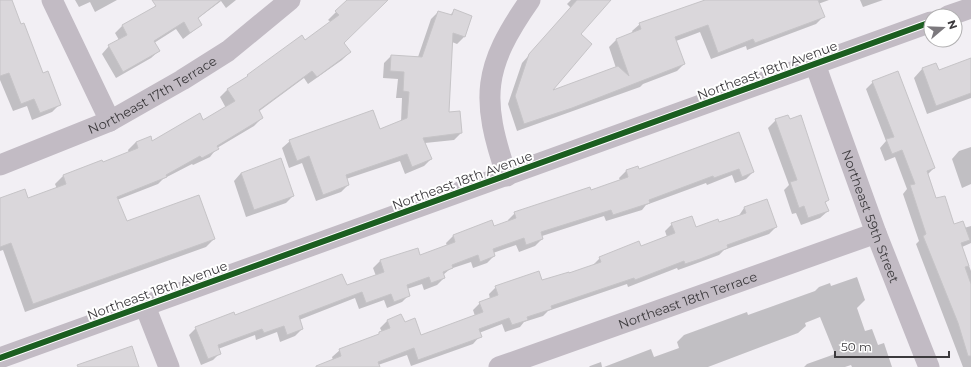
<svg xmlns="http://www.w3.org/2000/svg" width="971" height="367" viewBox="0 0 971 367" font-family="Montserrat,sans-serif">
  <rect width="100%" height="100%" fill="#f2eff4"/>
  <g fill="#0003">
    <polygon points="0,0 11,0 20,25 43,74 59,105 52,112 32,120 27,106 13,111 0,80"/>
    <polygon points="75,0 117,0 95,12 90,2 79,7"/>
    <polygon points="163,0 236,0 226,8 221,1 197,19 201,25 183,39 176,29 154,43 159,51 151,58 116,78 102,54 109,46 119,40 115,33 122,26 150,10"/>
    <polygon points="348,0 379,0 343,43 350,52 342,60 308,84 304,78 258,112 262,118 254,126 217,148 210,157 193,165 192,164 163,179 158,184 117,200 126,222 214,239 206,247 25,312 3,250 0,251 0,199 28,199 57,189 55,184 63,176 101,161 102,164 129,153 128,150 136,142 152,142 203,121 226,108 220,97 228,89 244,80 301,36 305,41 331,22 328,20"/>
    <polygon points="571,0 610,0 579,34 550,92 616,68 609,47 616,40 633,33 632,31 640,24 706,0 829,0 818,4 823,17 816,24 747,50 746,46 711,59 700,32 676,41 684,64 677,71 643,84 640,87 517,131 508,104 522,63 571,8 567,4"/>
    <polygon points="860,0 883,0 863,7"/>
    <polygon points="455,10 471,16 464,37 457,44 452,42 448,113 461,133 454,140 425,143 431,159 424,166 405,174 400,161 346,179 348,185 341,192 316,201 302,163 289,168 282,148 290,141 379,131 401,122 402,98 396,98 398,79 383,78 384,63 391,56 418,57 431,19 438,12 449,16"/>
    <polygon points="971,59 971,98 927,114 914,78 922,69 938,71"/>
    <polygon points="873,82 934,168 928,174 936,200 953,226 964,228 971,226 971,243 962,247 971,271 971,367 963,367 916,244 919,241 903,194 907,189 895,157 885,161 880,148 886,141 866,89"/>
    <polygon points="776,120 828,200 825,203 828,211 820,218 801,225 796,213 792,214 784,190 789,185 768,128"/>
    <polygon points="739,133 753,172 746,179 735,183 732,175 707,185 706,183 646,205 642,210 606,221 604,216 542,236 542,239 535,246 519,252 516,245 493,253 494,256 487,263 473,268 471,262 450,269 443,275 444,278 437,285 424,290 422,284 407,289 409,295 402,302 387,308 384,300 359,309 355,298 299,320 302,329 295,336 280,342 277,332 256,340 255,335 218,349 220,353 213,360 201,365 189,335 196,328 346,286 376,276 373,268 380,261 417,249 420,256 447,246 446,243 453,236 492,222 494,227 508,222 508,220 515,213 591,191 620,180 619,178 626,171 637,167 638,170"/>
    <polygon points="971,147 971,184 962,188 952,159 959,151"/>
    <polygon points="241,173 293,196 286,203 246,217 234,181"/>
    <polygon points="744,208 776,227 769,234 724,250 719,255 692,265 678,270 677,268 628,287 627,284 548,311 543,316 524,322 520,327 505,332 502,324 479,333 480,336 473,344 411,366 407,355 378,365 379,367 320,367 333,360 332,357 340,350 375,337 382,332 380,328 387,321 401,315 404,324 420,336 475,316 473,310 480,303 490,299 489,294 496,287 541,282 568,275 592,266 600,258 640,248 667,237 665,231 672,224 695,228 718,224 738,217"/>
    <polygon points="857,277 865,300 857,308 865,331 872,329 878,345 884,343 892,367 852,367 851,365 845,367 804,367 807,364 835,354 820,317 805,323 806,326 798,333 708,367 604,367 651,349 654,357 679,348 677,342 684,335 747,312 748,315 815,291 819,287 830,283 831,286"/>
    <polygon points="601,362 602,367 589,367 590,366"/>
  </g>
  <g fill="#dad7db" stroke="#c6c4c7">
    <polygon points="0,0 12,0 21,24 24,23 43,73 48,71 61,105 40,113 34,99 21,104 9,73 0,76"/>
    <polygon points="152,0 221,0 198,18 202,25 190,33 184,22 154,41 160,51 123,72 108,45 127,35 122,25 156,6"/>
    <polygon points="347,0 388,0 344,43 351,52 317,77 312,71 259,110 263,118 217,146 219,149 202,158 200,156 166,175 167,177 117,197 127,221 199,195 215,239 33,304 11,243 0,247 0,198 25,189 28,198 66,184 63,175 102,160 103,162 138,148 136,142 151,136 152,141 200,113 203,120 235,101 227,89 248,76 247,75 302,35 305,40 339,15 335,11"/>
    <polygon points="577,0 611,0 581,34 592,44 553,90 618,66 629,76 616,39 641,29 639,23 705,0 818,0 825,17 755,43 753,39 718,53 708,25 675,37 685,64 572,108 524,124 515,96 529,54"/>
    <polygon points="454,9 472,16 465,37 453,33 449,112 460,111 462,133 423,138 432,159 412,167 407,154 346,175 349,185 323,195 309,156 297,161 289,140 373,110 380,129 407,118 409,92 403,91 404,72 390,71 391,55 422,57 438,11 452,15"/>
    <polygon points="971,58 971,93 936,106 922,68 936,63 939,70"/>
    <polygon points="898,71 935,168 927,171 936,198 945,196 954,224 963,221 970,240 961,243 969,266 965,267 971,284 971,356 968,356 958,323 923,236 926,234 910,185 915,184 902,150 892,154 886,139 894,137 872,81"/>
    <polygon points="788,115 790,119 801,115 829,200 825,202 829,211 808,218 804,206 799,208 790,182 797,180 775,119"/>
    <polygon points="739,132 754,172 742,177 739,169 714,178 713,176 649,200 650,203 613,215 611,210 541,232 543,239 526,245 524,238 493,249 495,256 480,262 478,255 452,265 453,268 443,272 445,278 431,283 429,277 407,285 410,296 394,302 391,294 366,303 362,292 299,316 303,329 287,335 284,326 264,333 262,329 218,345 221,354 208,359 195,327 234,312 235,315 342,274 347,285 384,272 380,260 418,248 420,255 455,242 453,235 492,220 494,226 516,218 514,212 590,187 591,190 628,177 626,170 638,166 639,169"/>
    <polygon points="281,158 294,196 254,210 241,173"/>
    <polygon points="767,199 777,227 727,245 728,248 700,259 685,264 684,261 635,280 634,278 551,306 552,309 527,317 528,320 512,325 509,318 479,329 482,337 418,360 414,348 378,362 380,367 316,367 316,366 341,356 339,349 379,334 379,332 390,328 387,320 401,314 405,322 415,318 421,335 483,312 479,302 498,295 495,286 539,271 542,280 569,272 569,273 601,262 599,257 639,241 641,246 675,233 671,223 692,216 696,227 718,219 719,222 746,213 744,207"/>
    <polygon points="132,346 139,367 78,367 77,365"/>
  </g>
  <g fill="none" stroke-linecap="round" stroke-linejoin="round">
    <g stroke="#c2bbc4" stroke-width="21">
      <polyline points="52,0 110,121"/>
      <polyline points="948,16 971,8"/>
      <path id="s1" d="M815,64L876,233L929,367"/>
      <path id="s2" d="M0,165L110,121L182,80L228,51L290,0"/>
      <path d="M507,176C480,98 483,67 530,0"/>
      <polyline points="145,306 169,367"/>
      <polyline points="0,358 931,22"/>
      <path id="s3" d="M499,367L876,233"/>
    </g>
    <defs>
      <polyline id="cycleway" points="0,358 931,22"/>
    </defs>
    <use href="#cycleway" stroke="#fff" stroke-width="8"/>
    <use href="#cycleway" stroke="#1b5e20" stroke-width="6"/>
  </g>
  <g text-anchor="middle" dominant-baseline="central" stroke-width="4" stroke-linejoin="round" paint-order="stroke">
    <g font-size="13" fill="#3c3a3d" stroke="#fff">
      <text transform="translate(767 70) rotate(-20)">Northeast 18th Avenue</text>
      <text stroke="none"><textPath href="#s2" startOffset="168">Northeast 17th Terrace</textPath></text>
      <text transform="translate(462 180) rotate(-20)">Northeast 18th Avenue</text>
      <text stroke="none"><textPath href="#s1" startOffset="162">Northeast 59th Street</textPath></text>
      <text transform="translate(157 290) rotate(-20)">Northeast 18th Avenue</text>
      <text stroke="none"><textPath href="#s3" startOffset="200">Northeast 18th Terrace</textPath></text>
    </g>
  </g>
  <g transform="translate(943 28) rotate(71)"><circle r="19" fill="#ffffff" stroke="#b1b0b1"/>
  <path d="M0-3L7 15L0 10L-7 15Z" fill="#7c797d"/>
  <text y="-6" font-size="11" font-weight="bold" text-anchor="middle" fill="#3c3a3d">N</text>
  </g>
  <path d="M835 351v6h114v-6" fill="none" stroke="#3c3a3d" stroke-width="2"/>
  <text x="841" y="351" font-size="12" fill="#3c3a3d" stroke="#ffffff" stroke-width="3" paint-order="stroke">50 m</text>
</svg>
